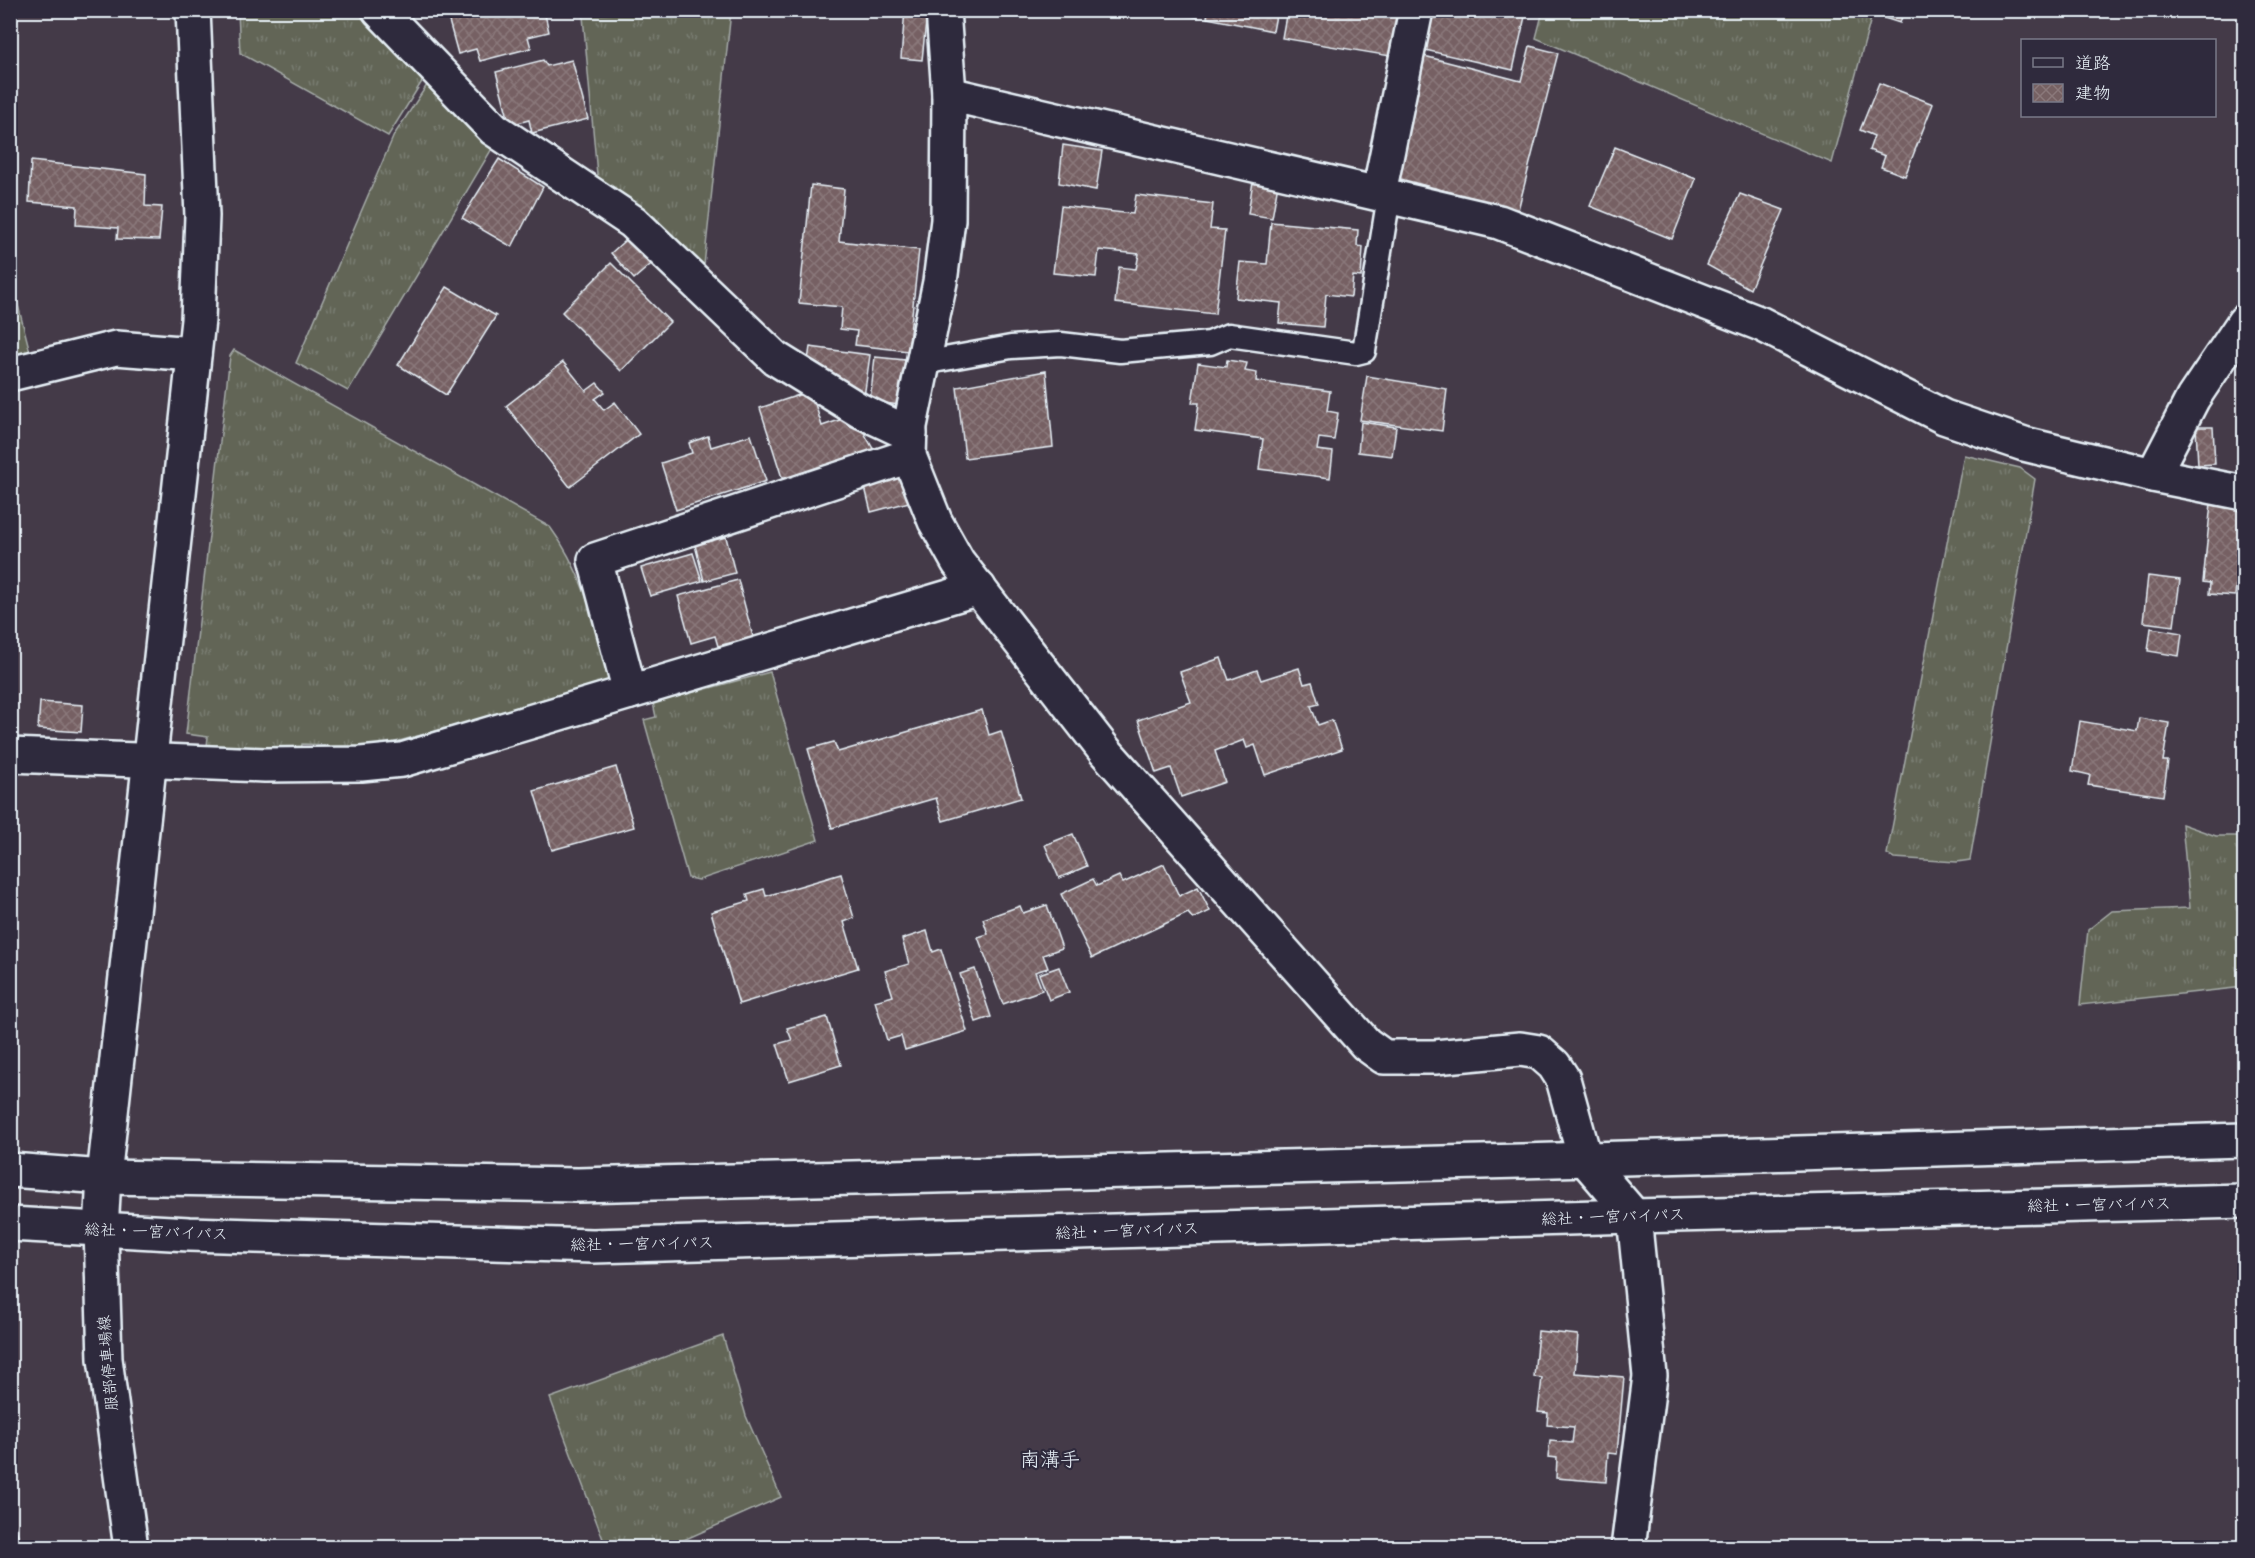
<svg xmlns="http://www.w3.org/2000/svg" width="2255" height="1558" viewBox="0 0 2255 1558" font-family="'Architects Daughter','Klee One',sans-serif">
  <defs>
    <pattern id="grass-tufts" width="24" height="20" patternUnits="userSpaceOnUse" patternTransform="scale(1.5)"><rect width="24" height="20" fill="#626557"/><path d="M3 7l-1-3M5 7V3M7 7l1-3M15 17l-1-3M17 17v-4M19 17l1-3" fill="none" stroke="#787c70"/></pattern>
    <pattern id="building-cross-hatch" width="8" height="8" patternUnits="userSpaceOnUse" patternTransform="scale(1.5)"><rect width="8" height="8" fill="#766163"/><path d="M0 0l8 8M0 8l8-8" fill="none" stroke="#8a787a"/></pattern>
  </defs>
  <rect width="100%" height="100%" fill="#443a48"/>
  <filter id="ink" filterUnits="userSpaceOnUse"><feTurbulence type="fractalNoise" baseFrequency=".0167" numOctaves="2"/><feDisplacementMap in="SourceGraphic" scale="12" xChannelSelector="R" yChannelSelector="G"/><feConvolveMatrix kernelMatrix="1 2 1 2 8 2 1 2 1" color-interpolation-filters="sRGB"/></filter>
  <g filter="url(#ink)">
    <g fill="url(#grass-tufts)" stroke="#a5aba8" stroke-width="1.5">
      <polygon points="648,10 731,11 702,284 598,186 583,16"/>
      <polygon points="238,11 364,11 426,75 388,136 240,53"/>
      <polygon points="1543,11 1543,10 1873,11 1832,163 1536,38"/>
      <polygon points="431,79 496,142 348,391 296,363 394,135"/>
      <polygon points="10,274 30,352 11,357 10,357"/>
      <path d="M234,350L550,527C586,575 595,627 610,684L388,744L326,751L327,745L302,744L301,751L207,746L208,737L186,734L230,356Z"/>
      <polygon points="1964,455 2020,468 2035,479 1970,860 1957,862 1894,858 1887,854"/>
      <polygon points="770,672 818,840 699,880 688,878 644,720 656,717 653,703"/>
      <polygon points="2182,824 2216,836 2243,836 2244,838 2244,987 2080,1005 2088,930 2112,911 2190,908"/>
      <polygon points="723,1336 746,1416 781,1497 668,1547 606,1547 550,1398"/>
    </g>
    <g fill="url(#building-cross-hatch)" stroke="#e8f1f8" stroke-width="1.5">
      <polygon points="446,10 544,10 549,32 528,37 531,48 480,61 476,49 458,54"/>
      <polygon points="905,10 927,12 922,60 901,58"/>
      <polygon points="1166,10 1198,10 1197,17 1166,13"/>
      <polygon points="1208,10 1277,10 1273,31 1207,18"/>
      <polygon points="1287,10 1397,10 1390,56 1282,38"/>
      <polygon points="1433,10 1526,12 1513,70 1425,50"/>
      <polygon points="1879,10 1904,10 1900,23 1878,16"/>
      <polygon points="1530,46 1558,53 1518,210 1393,177 1424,56 1521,81"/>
      <polygon points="543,60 547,66 572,60 588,119 532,133 529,120 510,125 496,72"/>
      <polygon points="1879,83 1933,104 1905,176 1881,167 1885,156 1869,150 1874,136 1860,130"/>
      <polygon points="1063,145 1102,151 1096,190 1059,183"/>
      <polygon points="1615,147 1696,179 1672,239 1590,206"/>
      <polygon points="499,159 543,187 512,247 462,218"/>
      <polygon points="31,161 146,174 145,206 162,207 159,240 117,239 118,228 76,225 77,206 29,202"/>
      <polygon points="1253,181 1278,184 1272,218 1248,214"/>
      <polygon points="811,185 844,189 839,241 919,250 908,351 855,345 857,331 840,329 842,307 799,303"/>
      <polygon points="1740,194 1784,210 1750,289 1707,265"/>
      <polygon points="1136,195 1213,204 1210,229 1225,230 1215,314 1115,303 1119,267 1136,269 1139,254 1099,250 1096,277 1053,273 1061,206 1133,214"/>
      <polygon points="1271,222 1358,230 1357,246 1363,247 1361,277 1353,276 1351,297 1326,294 1323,327 1279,323 1281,303 1236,298 1240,262 1267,264"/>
      <polygon points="633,233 657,259 634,279 611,253"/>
      <polygon points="611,263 670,322 621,371 562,312"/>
      <polygon points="447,287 496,316 446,395 398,365"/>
      <polygon points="810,347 870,355 864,397 807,367"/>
      <polygon points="875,357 905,360 899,405 870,401"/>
      <polygon points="1227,360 1247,363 1245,371 1257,373 1256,381 1330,391 1327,411 1338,413 1334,440 1319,438 1317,450 1333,452 1330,478 1259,469 1263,439 1195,430 1199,403 1192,403 1198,363 1226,367"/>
      <polygon points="563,362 586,391 597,383 605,392 595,399 604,410 615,402 639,434 570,487 506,406"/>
      <polygon points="1046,371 1053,447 965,458 957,387"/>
      <polygon points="1367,376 1447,389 1442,431 1360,420"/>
      <polygon points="811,391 822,426 854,415 876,454 784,484 760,408"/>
      <polygon points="1361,422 1396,427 1392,456 1358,452"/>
      <polygon points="2196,427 2213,427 2215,464 2198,465"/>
      <polygon points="751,435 766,481 676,510 661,463 692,453 689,443 708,436 711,447"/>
      <polygon points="902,473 909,502 871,512 864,483"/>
      <polygon points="2211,503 2244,506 2242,586 2236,586 2235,596 2209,594 2210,583 2203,582"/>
      <polygon points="726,537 735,573 704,581 695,545"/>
      <polygon points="693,553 702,581 650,596 641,568"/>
      <polygon points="2148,576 2180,580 2174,626 2143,622"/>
      <polygon points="738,580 753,637 718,646 715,636 691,643 678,596"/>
      <polygon points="2151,628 2182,633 2179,656 2148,651"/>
      <polygon points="1221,658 1229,680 1257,670 1261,680 1299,668 1304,684 1312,682 1319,704 1311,706 1318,725 1332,720 1342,749 1265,775 1255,745 1247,748 1244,740 1215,751 1225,782 1181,797 1171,768 1156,773 1138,720 1191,702 1180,672"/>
      <polygon points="40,702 83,705 81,732 38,729"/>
      <polygon points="982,710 989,735 1001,731 1021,798 943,821 936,798 832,828 808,749 834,742 838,752"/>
      <polygon points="2139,718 2169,723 2163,761 2168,761 2163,796 2088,785 2090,775 2072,771 2080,721 2137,731"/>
      <polygon points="616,767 634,827 552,850 534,791"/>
      <polygon points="1073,834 1087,866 1059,878 1045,845"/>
      <polygon points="1164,864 1179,896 1198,887 1210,911 1193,919 1188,913 1092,958 1061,894 1093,879 1097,886 1119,876 1123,883"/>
      <polygon points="841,874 854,918 844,922 858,968 739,1004 711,912 749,901 747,894 764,889 766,896"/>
      <polygon points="1047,905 1062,948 1043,955 1048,968 1035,972 1042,990 1003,1004 978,937 988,934 983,919 1020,906 1023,913"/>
      <polygon points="927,931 933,952 941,949 967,1031 905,1050 901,1036 887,1040 875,1001 893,996 885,971 909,964 902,939"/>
      <polygon points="1059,967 1069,992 1049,1000 1039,974"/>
      <polygon points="975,969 991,1017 976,1022 960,974"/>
      <polygon points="827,1017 841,1065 789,1081 777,1044 792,1040 787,1028"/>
      <polygon points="1538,1331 1578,1335 1575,1373 1624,1377 1617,1454 1608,1453 1606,1482 1556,1478 1557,1458 1548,1457 1550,1441 1572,1443 1574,1427 1547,1425 1548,1413 1538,1412 1542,1378 1534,1377"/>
      <polygon points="10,1510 22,1548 10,1548"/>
    </g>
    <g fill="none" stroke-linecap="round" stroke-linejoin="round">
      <defs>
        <polyline id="lane" points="923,363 1011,347 1061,344 1120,351 1210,343 1229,335 1356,353 1364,351 1389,196"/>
        <g id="street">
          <polyline points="379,10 494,129 633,222 775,358 859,410 910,434"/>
          <polyline points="943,10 949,94 948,220 940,282 910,426 909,456 935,521 958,562 1105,751 1366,1044 1384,1057 1435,1057 1520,1049 1539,1052 1554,1065 1563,1079 1585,1159 1634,1216 1650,1376 1628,1548"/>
          <polyline points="949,94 1499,222 1761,324 1944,417 2024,444 2153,475 2244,493"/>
          <polyline points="1379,193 1416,10"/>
          <polyline points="10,374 116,348 194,354"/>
          <polyline points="2153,475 2193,398 2244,322"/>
          <polyline points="630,692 595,560 909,456"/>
          <polyline points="10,755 265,765 361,764 402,760 979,588"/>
        </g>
        <polyline id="secondary" points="131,1548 105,1359 101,1230 104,1177 198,320 202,216 193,10"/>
        <g id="highway">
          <polyline points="10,1170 104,1177 578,1185 1521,1161 2244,1140"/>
          <polyline points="10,1224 189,1234 593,1246 1634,1216 2244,1201"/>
        </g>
      </defs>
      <use href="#lane" stroke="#e8f1f8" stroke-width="27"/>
      <use href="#street" stroke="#e8f1f8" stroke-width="38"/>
      <use href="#secondary" stroke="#e8f1f8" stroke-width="38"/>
      <use href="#highway" stroke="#e8f1f8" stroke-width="38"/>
      <use href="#lane" stroke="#2f2a3d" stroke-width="22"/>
      <use href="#street" stroke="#2f2a3d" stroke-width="33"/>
      <use href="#secondary" stroke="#2f2a3d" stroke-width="33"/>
      <use href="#highway" stroke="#2f2a3d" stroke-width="33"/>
    </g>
  </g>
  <g text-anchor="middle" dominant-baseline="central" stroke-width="4.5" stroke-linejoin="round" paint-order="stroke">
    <g font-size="16" fill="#e8f1f8" stroke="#2f2a3d">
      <text transform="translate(2099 1205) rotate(-1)">総社・一宮バイパス</text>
      <text transform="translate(1613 1217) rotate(-2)">総社・一宮バイパス</text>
      <text transform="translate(1127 1231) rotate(-2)">総社・一宮バイパス</text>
      <text transform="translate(156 1232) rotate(2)">総社・一宮バイパス</text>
      <text transform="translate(642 1244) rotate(-1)">総社・一宮バイパス</text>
      <text transform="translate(108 1363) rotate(-95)">服部停車場線</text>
    </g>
    <g font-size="20" fill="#e8f1f8" stroke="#2f2a3d">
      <text x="1050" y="1460">南溝手</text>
    </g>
  </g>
  <rect width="2255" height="1558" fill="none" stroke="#2f2a3d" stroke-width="36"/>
  <rect x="18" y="18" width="2219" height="1522" fill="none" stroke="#e8f1f8" stroke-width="2" filter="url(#ink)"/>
  <rect x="2021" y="39" width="195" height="78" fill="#2f2a3d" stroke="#797a88" stroke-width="1.5"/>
  <rect x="2033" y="58" width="30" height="9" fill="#2f2a3d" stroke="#797a88" stroke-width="1.5"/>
  <text x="2075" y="69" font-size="18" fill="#e8f1f8">道路</text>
  <rect x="2033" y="84" width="30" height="18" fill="url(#building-cross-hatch)" stroke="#797a88" stroke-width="1.5"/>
  <text x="2075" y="99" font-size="18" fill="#e8f1f8">建物</text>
</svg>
